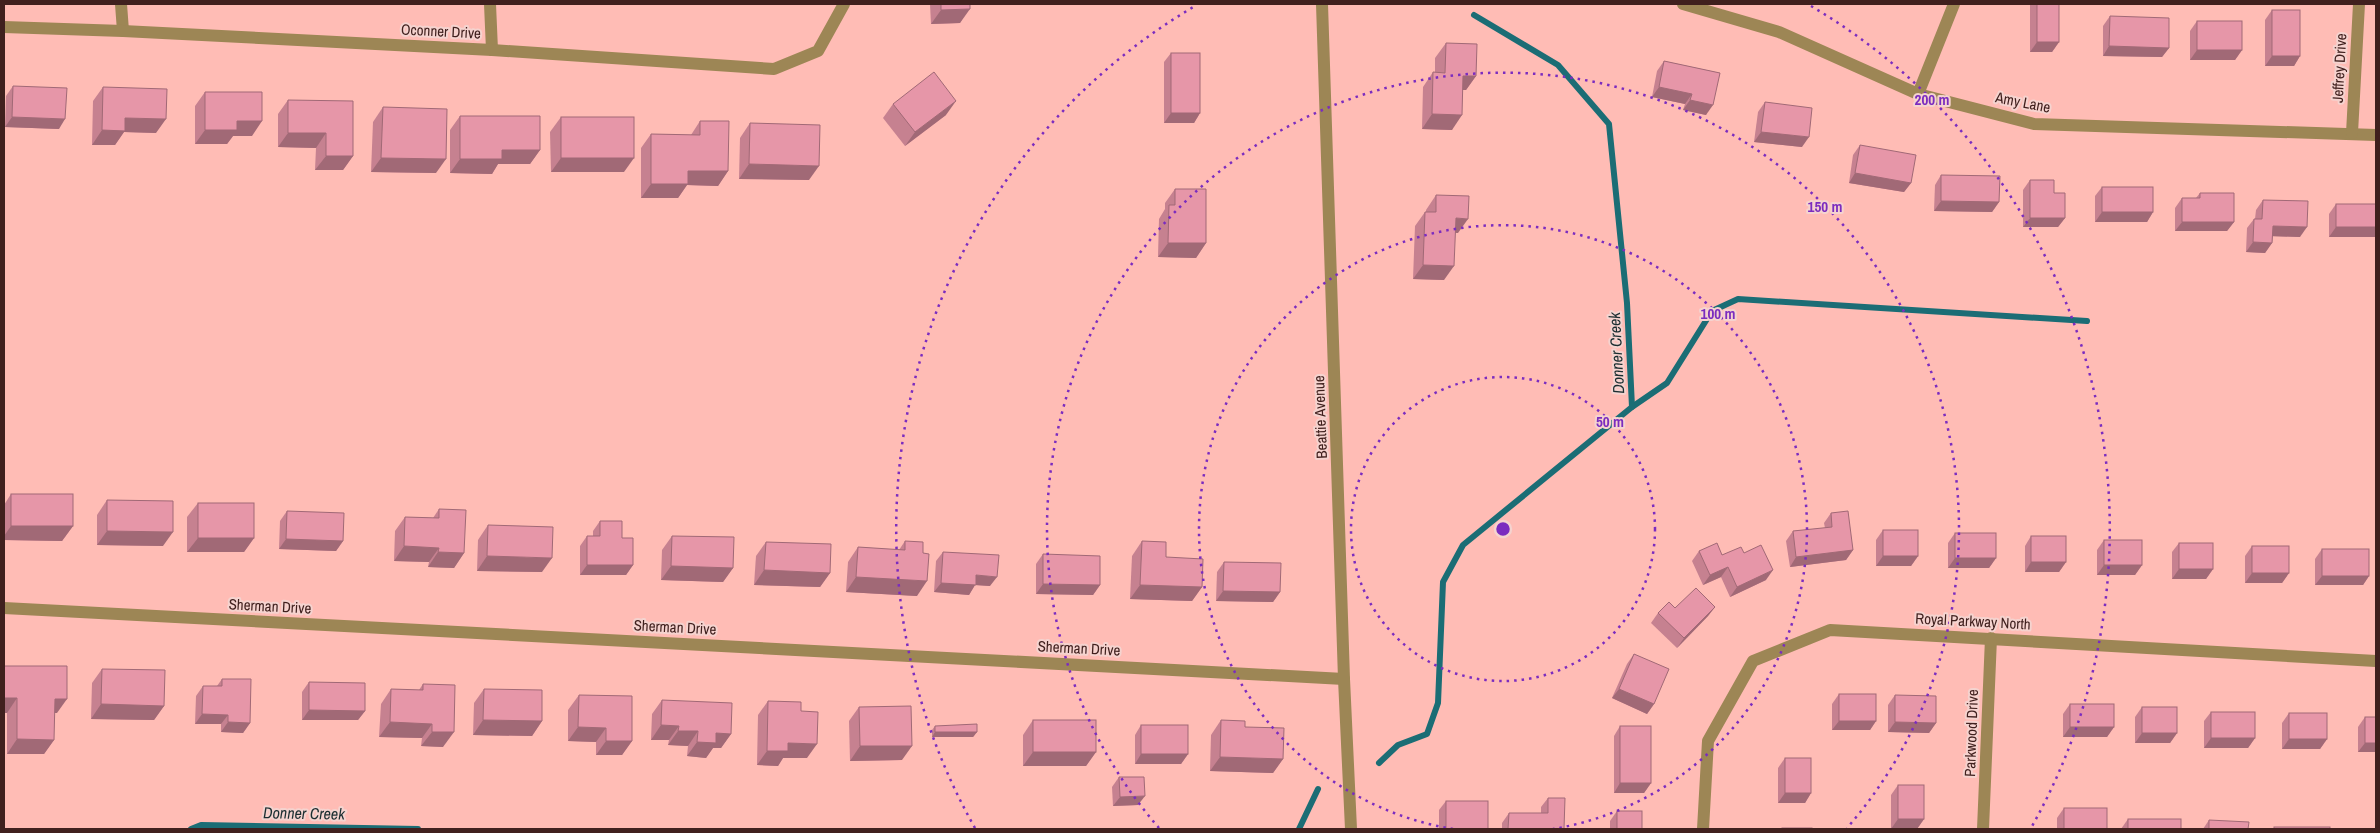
<svg xmlns="http://www.w3.org/2000/svg" width="2380" height="833" viewBox="0 0 2380 833" font-family="'Archivo Narrow',sans-serif">
  <rect width="100%" height="100%" fill="#ffbcb5"/>
  <g fill="none" stroke-linecap="round" stroke-linejoin="round">
    <g stroke="#1b6d75" stroke-width="6">
      <polyline points="1632,407 1667,383 1712,311 1738,299 2087,321"/>
      <polyline points="1379,763 1398,745 1427,734 1438,703 1443,582 1463,545 1632,407 1627,303 1609,124 1558,65 1474,15"/>
      <polyline points="191,829 201,825 418,829"/>
      <polyline points="1299,829 1318,789"/>
    </g>
    <g stroke="#9d8655" stroke-width="12">
      <polyline points="121,4 123,31"/>
      <polyline points="490,4 492,50"/>
      <polyline points="1683,4 1779,32 1918,94 2034,124 2376,135"/>
      <polyline points="4,27 123,31 492,50 774,69 818,51 844,4"/>
      <polyline points="1918,94 1954,4"/>
      <polyline points="2352,133 2359,4"/>
      <polyline points="4,608 1344,679"/>
      <polyline points="1703,829 1708,741 1753,661 1830,630 2376,661"/>
      <polyline points="1983,829 1991,638"/>
    </g>
    <polyline stroke="#9d8655" stroke-width="12" points="1322,4 1344,679 1351,829"/>
  </g>
  <g fill="#c68190">
    <polygon points="930,4 970,4 960,23 931,24"/>
    <polygon points="2030,4 2059,4 2059,42 2052,52 2030,52"/>
    <polygon points="2272,10 2300,56 2294,66 2265,66 2265,20"/>
    <polygon points="2110,16 2169,48 2162,57 2103,56 2103,26"/>
    <polygon points="2197,21 2242,50 2235,60 2190,60 2190,31"/>
    <polygon points="1446,43 1476,76 1466,90 1462,90 1452,130 1422,129 1423,87 1433,72 1435,72 1435,58"/>
    <polygon points="1171,53 1200,113 1194,123 1164,123 1164,62"/>
    <polygon points="1664,61 1720,73 1706,115 1683,110 1685,104 1652,97 1657,71"/>
    <polygon points="13,86 59,129 5,127 6,96"/>
    <polygon points="103,87 156,133 124,132 115,145 92,145 93,101"/>
    <polygon points="205,92 252,136 233,136 227,144 195,144 195,106"/>
    <polygon points="288,100 353,156 343,170 315,170 316,148 278,147 278,114"/>
    <polygon points="1765,102 1802,147 1754,142 1758,112"/>
    <polygon points="893,104 946,115 905,146 883,118"/>
    <polygon points="383,107 436,173 371,172 373,122"/>
    <polygon points="460,116 540,150 530,164 498,164 492,174 450,173 450,130"/>
    <polygon points="561,117 624,172 551,172 550,132"/>
    <polygon points="700,121 728,171 718,186 687,185 678,198 641,198 641,148 651,134 691,135"/>
    <polygon points="750,123 809,180 739,179 740,138"/>
    <polygon points="1860,145 1911,183 1904,192 1849,183 1853,155"/>
    <polygon points="1941,175 1999,202 1992,212 1934,211 1935,185"/>
    <polygon points="2030,180 2054,193 2065,218 2058,227 2023,227 2023,190"/>
    <polygon points="2102,187 2153,212 2147,222 2095,222 2095,196"/>
    <polygon points="1175,189 1206,243 1196,258 1158,257 1159,219 1165,209 1165,203"/>
    <polygon points="2200,193 2234,222 2227,231 2175,231 2175,208 2182,198 2196,198"/>
    <polygon points="1436,195 1458,233 1455,233 1444,280 1413,279 1415,226 1425,212 1426,212 1426,210"/>
    <polygon points="2263,200 2300,237 2273,236 2272,243 2265,253 2246,252 2247,228 2254,219 2255,219 2256,210"/>
    <polygon points="2336,204 2376,237 2329,237 2329,214"/>
    <polygon points="11,494 73,526 62,541 4,540 4,505"/>
    <polygon points="107,500 163,546 97,545 97,515"/>
    <polygon points="198,503 254,538 244,552 187,552 187,517"/>
    <polygon points="439,509 464,553 454,568 428,567 429,562 394,561 395,531 405,517 433,518"/>
    <polygon points="287,511 343,541 336,551 279,549 280,521"/>
    <polygon points="1831,513 1853,550 1846,560 1790,567 1786,541 1793,531 1825,528 1824,523"/>
    <polygon points="600,521 622,538 633,565 626,575 580,575 580,546 587,536 593,536 593,531"/>
    <polygon points="488,525 542,572 477,571 478,540"/>
    <polygon points="1883,530 1918,556 1911,566 1876,566 1876,540"/>
    <polygon points="1955,533 1996,558 1989,568 1948,568 1948,543"/>
    <polygon points="672,536 733,568 723,582 661,580 662,550"/>
    <polygon points="2031,536 2066,562 2059,572 2025,572 2025,546"/>
    <polygon points="2104,540 2142,565 2135,575 2097,575 2097,550"/>
    <polygon points="905,541 917,596 846,592 848,562 858,547 899,550"/>
    <polygon points="1142,541 1166,557 1202,587 1192,601 1130,599 1132,556"/>
    <polygon points="766,542 830,573 820,587 754,585 756,556"/>
    <polygon points="2179,543 2213,569 2206,579 2172,579 2172,552"/>
    <polygon points="2252,546 2289,573 2282,583 2245,583 2245,556"/>
    <polygon points="2322,549 2369,576 2363,585 2315,585 2315,559"/>
    <polygon points="1699,551 1722,555 1744,553 1766,580 1730,597 1721,577 1703,585 1692,561"/>
    <polygon points="943,552 990,586 975,585 969,595 934,592 936,561"/>
    <polygon points="1043,554 1100,585 1093,595 1036,594 1036,564"/>
    <polygon points="1224,562 1280,592 1273,602 1216,601 1217,572"/>
    <polygon points="1715,607 1708,616 1677,648 1651,623 1658,613 1675,608"/>
    <polygon points="1634,654 1654,704 1647,714 1612,698 1627,664"/>
    <polygon points="4,666 57,713 54,713 54,740 44,754 7,754 7,713 4,713"/>
    <polygon points="102,669 164,706 154,720 91,719 92,683"/>
    <polygon points="222,679 250,723 243,733 221,732 221,724 195,724 196,696 203,686 217,686"/>
    <polygon points="309,682 365,711 358,720 302,720 302,692"/>
    <polygon points="423,684 443,747 421,746 422,738 379,737 381,704 391,689 419,690"/>
    <polygon points="484,689 542,721 532,736 473,735 474,703"/>
    <polygon points="1839,694 1876,721 1870,730 1832,730 1832,704"/>
    <polygon points="579,695 632,741 622,755 596,755 596,742 568,741 568,710"/>
    <polygon points="1895,695 1936,723 1929,733 1888,732 1888,705"/>
    <polygon points="662,700 731,734 721,748 713,748 706,758 687,756 688,746 668,745 669,740 651,740 652,714"/>
    <polygon points="768,701 801,711 807,758 783,758 778,766 757,765 758,715"/>
    <polygon points="2070,704 2114,727 2107,737 2063,737 2063,714"/>
    <polygon points="859,707 902,760 850,761 849,721"/>
    <polygon points="2142,707 2177,733 2170,743 2135,743 2135,717"/>
    <polygon points="2211,712 2255,738 2248,748 2204,748 2204,721"/>
    <polygon points="2289,713 2327,739 2320,749 2282,749 2282,723"/>
    <polygon points="2365,717 2376,752 2358,752 2358,727"/>
    <polygon points="1033,720 1096,752 1086,766 1023,766 1023,735"/>
    <polygon points="1221,720 1245,727 1283,759 1273,773 1210,771 1211,735"/>
    <polygon points="1141,725 1188,754 1181,764 1135,764 1135,735"/>
    <polygon points="935,726 977,732 973,737 932,737 932,730"/>
    <polygon points="1620,726 1651,783 1644,793 1614,793 1614,736"/>
    <polygon points="1785,758 1811,793 1805,803 1778,803 1778,768"/>
    <polygon points="1119,777 1138,805 1113,806 1112,787"/>
    <polygon points="1898,785 1924,819 1917,829 1891,829 1891,795"/>
    <polygon points="1548,798 1564,829 1502,829 1502,823 1509,813 1541,813 1541,807"/>
    <polygon points="1446,801 1488,829 1439,829 1439,810"/>
    <polygon points="2064,808 2107,829 2057,829 2057,818"/>
    <polygon points="1617,811 1642,829 1610,829 1610,821"/>
    <polygon points="2128,819 2181,829 2121,829"/>
    <polygon points="2209,820 2248,829 2203,829"/>
  </g>
  <g fill="#a16976">
    <polygon points="970,9 960,23 931,24 941,10"/>
    <polygon points="2037,42 2059,42 2052,52 2030,52"/>
    <polygon points="2109,46 2169,48 2162,57 2103,56"/>
    <polygon points="2197,50 2242,50 2235,60 2190,60"/>
    <polygon points="2272,56 2300,56 2294,66 2265,66"/>
    <polygon points="1463,76 1476,76 1466,90 1453,90"/>
    <polygon points="1659,87 1692,94 1685,104 1652,97"/>
    <polygon points="1690,100 1713,105 1706,115 1683,110"/>
    <polygon points="956,101 946,115 905,146 915,132"/>
    <polygon points="1171,113 1200,113 1194,123 1164,123"/>
    <polygon points="1432,114 1462,115 1452,130 1422,129"/>
    <polygon points="12,117 65,119 59,129 5,127"/>
    <polygon points="125,118 166,119 156,133 124,132 115,145 92,145 102,130"/>
    <polygon points="237,121 262,121 252,136 233,136 227,144 195,144 205,130"/>
    <polygon points="1761,132 1809,137 1802,147 1754,142"/>
    <polygon points="288,133 326,133 316,148 278,147"/>
    <polygon points="502,150 540,150 530,164 498,164 492,174 450,173 460,159"/>
    <polygon points="326,156 353,156 343,170 315,170"/>
    <polygon points="381,158 446,159 436,173 371,172"/>
    <polygon points="561,158 634,158 624,172 551,172"/>
    <polygon points="749,164 819,166 809,180 739,179"/>
    <polygon points="688,171 728,171 718,186 687,185 678,198 641,198 651,184"/>
    <polygon points="1855,173 1911,183 1904,192 1849,183"/>
    <polygon points="1941,201 1999,202 1992,212 1934,211"/>
    <polygon points="2102,212 2153,212 2147,222 2095,222"/>
    <polygon points="1456,218 1468,219 1458,233 1446,232"/>
    <polygon points="2030,218 2065,218 2058,227 2023,227"/>
    <polygon points="2182,222 2234,222 2227,231 2175,231"/>
    <polygon points="2273,226 2307,227 2300,237 2266,236"/>
    <polygon points="2336,227 2376,227 2376,237 2329,237"/>
    <polygon points="2253,242 2272,243 2265,253 2246,252"/>
    <polygon points="1168,243 1206,243 1196,258 1158,257"/>
    <polygon points="1423,265 1454,266 1444,280 1413,279"/>
    <polygon points="11,526 73,526 62,541 4,540 4,536"/>
    <polygon points="107,531 173,532 163,546 97,545"/>
    <polygon points="198,538 254,538 244,552 187,552"/>
    <polygon points="286,539 343,541 336,551 279,549"/>
    <polygon points="404,546 439,548 429,562 394,561"/>
    <polygon points="1853,550 1846,560 1790,567 1796,557"/>
    <polygon points="438,552 464,553 454,568 428,567"/>
    <polygon points="487,556 552,558 542,572 477,571"/>
    <polygon points="1883,556 1918,556 1911,566 1876,566"/>
    <polygon points="1955,558 1996,558 1989,568 1948,568"/>
    <polygon points="2031,562 2066,562 2059,572 2025,572"/>
    <polygon points="587,565 633,565 626,575 580,575"/>
    <polygon points="2104,565 2142,565 2135,575 2097,575"/>
    <polygon points="671,566 733,568 723,582 661,580"/>
    <polygon points="1728,567 1721,577 1703,585 1710,575"/>
    <polygon points="2179,569 2213,569 2206,579 2172,579"/>
    <polygon points="764,570 830,573 820,587 754,585"/>
    <polygon points="1773,570 1766,580 1730,597 1737,587"/>
    <polygon points="2252,573 2289,573 2282,583 2245,583"/>
    <polygon points="976,575 997,577 990,586 975,585 969,595 934,592 941,583"/>
    <polygon points="2322,576 2369,576 2363,585 2315,585"/>
    <polygon points="856,577 927,581 917,596 846,592"/>
    <polygon points="1043,584 1100,585 1093,595 1036,594"/>
    <polygon points="1140,585 1202,587 1192,601 1130,599"/>
    <polygon points="1223,591 1280,592 1273,602 1216,601"/>
    <polygon points="1715,607 1708,616 1677,648 1684,638"/>
    <polygon points="1619,689 1654,704 1647,714 1612,698"/>
    <polygon points="4,698 17,698 7,713 4,713"/>
    <polygon points="55,699 67,699 57,713 44,713"/>
    <polygon points="101,704 164,706 154,720 91,719"/>
    <polygon points="309,710 365,711 358,720 302,720"/>
    <polygon points="202,714 228,715 221,724 195,724"/>
    <polygon points="483,720 542,721 532,736 473,735"/>
    <polygon points="1839,721 1876,721 1870,730 1832,730"/>
    <polygon points="228,722 250,723 243,733 221,732"/>
    <polygon points="390,722 432,724 422,738 379,737"/>
    <polygon points="1895,722 1936,723 1929,733 1888,732"/>
    <polygon points="661,725 679,726 669,740 651,740"/>
    <polygon points="578,727 606,728 596,742 568,741"/>
    <polygon points="2070,727 2114,727 2107,737 2063,737"/>
    <polygon points="678,731 698,731 688,746 668,745"/>
    <polygon points="432,732 454,732 443,747 421,746"/>
    <polygon points="935,732 977,732 973,737 932,737"/>
    <polygon points="716,733 731,734 721,748 713,748 706,758 687,756 697,742"/>
    <polygon points="2142,733 2177,733 2170,743 2135,743"/>
    <polygon points="2211,738 2255,738 2248,748 2204,748"/>
    <polygon points="17,739 54,740 44,754 7,754"/>
    <polygon points="2289,739 2327,739 2320,749 2282,749"/>
    <polygon points="606,741 632,741 622,755 596,755"/>
    <polygon points="788,743 817,744 807,758 783,758 778,766 757,765 767,751"/>
    <polygon points="2365,743 2376,743 2376,752 2358,752"/>
    <polygon points="860,746 912,746 902,760 850,761"/>
    <polygon points="1033,752 1096,752 1086,766 1023,766"/>
    <polygon points="1141,754 1188,754 1181,764 1135,764"/>
    <polygon points="1220,757 1283,759 1273,773 1210,771"/>
    <polygon points="1620,783 1651,783 1644,793 1614,793"/>
    <polygon points="1785,793 1811,793 1805,803 1778,803"/>
    <polygon points="1145,796 1138,805 1113,806 1120,797"/>
    <polygon points="1898,819 1924,819 1917,829 1891,829"/>
  </g>
  <g fill="#e696a8" stroke="#a16976">
    <polygon points="941,4 970,4 970,9 941,10"/>
    <rect x="2037" y="4" width="22" height="38"/>
    <rect x="2272" y="10" width="28" height="46"/>
    <polygon points="2110,16 2169,18 2169,48 2109,46"/>
    <rect x="2197" y="21" width="45" height="29"/>
    <polygon points="1446,43 1477,44 1476,76 1463,76 1462,115 1432,114 1433,72 1445,73"/>
    <rect x="1171" y="53" width="29" height="60"/>
    <polygon points="1664,61 1720,73 1713,105 1690,100 1692,94 1659,87"/>
    <polygon points="934,72 956,101 915,132 893,104"/>
    <polygon points="13,86 67,88 65,119 12,117"/>
    <polygon points="103,87 167,89 166,119 125,118 125,131 102,130"/>
    <polygon points="205,92 262,92 262,121 237,121 237,130 205,130"/>
    <polygon points="288,100 353,101 353,156 326,156 326,133 288,133"/>
    <polygon points="1765,102 1812,108 1809,137 1761,132"/>
    <polygon points="383,107 447,109 446,159 381,158"/>
    <polygon points="460,116 540,116 540,150 502,150 502,159 460,159"/>
    <rect x="561" y="117" width="73" height="41"/>
    <polygon points="700,121 729,121 728,171 688,171 688,184 651,184 651,134 700,135"/>
    <polygon points="750,123 820,125 819,166 749,164"/>
    <polygon points="1860,145 1916,155 1911,183 1855,173"/>
    <polygon points="1941,175 2000,176 1999,202 1941,201"/>
    <polygon points="2030,180 2054,180 2054,193 2065,193 2065,218 2030,218"/>
    <rect x="2102" y="187" width="51" height="25"/>
    <polygon points="1175,189 1206,189 1206,243 1168,243 1169,205 1175,205"/>
    <polygon points="2200,193 2234,193 2234,222 2182,222 2182,198 2200,198"/>
    <polygon points="1436,195 1469,196 1468,219 1456,218 1454,266 1423,265 1425,212 1436,212"/>
    <polygon points="2263,200 2308,201 2307,227 2273,226 2272,243 2253,242 2254,219 2262,219"/>
    <rect x="2336" y="204" width="40" height="23"/>
    <rect x="11" y="494" width="62" height="32"/>
    <polygon points="107,500 173,501 173,532 107,531"/>
    <rect x="198" y="503" width="56" height="35"/>
    <polygon points="439,509 466,510 464,553 438,552 439,548 404,546 405,517 439,518"/>
    <polygon points="287,511 344,513 343,541 286,539"/>
    <polygon points="1848,511 1853,550 1796,557 1793,531 1832,527 1831,513"/>
    <polygon points="600,521 622,521 622,538 633,538 633,565 587,565 587,536 600,536"/>
    <polygon points="488,525 553,527 552,558 487,556"/>
    <rect x="1883" y="530" width="35" height="26"/>
    <rect x="1955" y="533" width="41" height="25"/>
    <polygon points="672,536 734,537 733,568 671,566"/>
    <rect x="2031" y="536" width="35" height="26"/>
    <rect x="2104" y="540" width="38" height="25"/>
    <polygon points="905,541 923,542 923,553 929,554 927,581 856,577 858,547 905,550"/>
    <polygon points="1142,541 1166,542 1166,557 1203,559 1202,587 1140,585"/>
    <polygon points="766,542 831,544 830,573 764,570"/>
    <polygon points="1717,543 1722,555 1741,547 1744,553 1761,545 1773,570 1737,587 1728,567 1710,575 1699,551"/>
    <rect x="2179" y="543" width="34" height="26"/>
    <rect x="2252" y="546" width="37" height="27"/>
    <rect x="2322" y="549" width="47" height="27"/>
    <polygon points="943,552 999,555 997,577 976,575 976,585 941,583"/>
    <polygon points="1043,554 1100,556 1100,585 1043,584"/>
    <polygon points="1224,562 1281,563 1280,592 1223,591"/>
    <polygon points="1696,588 1715,607 1684,638 1658,613 1669,602 1675,608"/>
    <polygon points="1634,654 1669,669 1654,704 1619,689"/>
    <polygon points="4,666 67,666 67,699 55,699 54,740 17,739 17,698 4,698"/>
    <polygon points="102,669 165,670 164,706 101,704"/>
    <polygon points="222,679 251,679 250,723 228,722 228,715 202,714 203,686 222,686"/>
    <polygon points="309,682 365,683 365,711 309,710"/>
    <polygon points="423,684 455,685 454,732 432,732 432,724 390,722 391,689 423,690"/>
    <polygon points="484,689 542,690 542,721 483,720"/>
    <rect x="1839" y="694" width="37" height="27"/>
    <polygon points="579,695 632,696 632,741 606,741 606,728 578,727"/>
    <polygon points="1895,695 1936,696 1936,723 1895,722"/>
    <polygon points="662,700 732,703 731,734 716,733 716,743 697,742 698,731 678,731 679,726 661,725"/>
    <polygon points="768,701 801,702 801,711 818,712 817,744 788,743 788,751 767,751"/>
    <rect x="2070" y="704" width="44" height="23"/>
    <polygon points="911,706 912,746 860,746 859,707"/>
    <rect x="2142" y="707" width="35" height="26"/>
    <rect x="2211" y="712" width="44" height="26"/>
    <rect x="2289" y="713" width="38" height="26"/>
    <rect x="2365" y="717" width="11" height="26"/>
    <rect x="1033" y="720" width="63" height="32"/>
    <polygon points="1221,720 1245,721 1245,727 1284,728 1283,759 1220,757"/>
    <polygon points="977,724 977,732 935,732 935,726"/>
    <rect x="1141" y="725" width="47" height="29"/>
    <rect x="1620" y="726" width="31" height="57"/>
    <rect x="1785" y="758" width="26" height="35"/>
    <polygon points="1119,777 1144,777 1145,796 1120,797"/>
    <rect x="1898" y="785" width="26" height="34"/>
    <polygon points="1548,798 1565,798 1564,829 1508,829 1509,813 1548,813"/>
    <rect x="1446" y="801" width="42" height="28"/>
    <rect x="2064" y="808" width="43" height="21"/>
    <rect x="1617" y="811" width="25" height="18"/>
    <rect x="2128" y="819" width="53" height="10"/>
    <polygon points="2209,820 2249,822 2248,829 2209,829"/>
    <rect x="2274" y="827" width="56" height="2"/>
    <rect x="1782" y="828" width="30" height="1"/>
  </g>
  <g fill="none" stroke="#7b2cbf" stroke-width="2.5" stroke-dasharray="2.5 5">
    <circle cx="1503" cy="529" r="152"/>
    <path d="M1453 829A304 304 0 1 1 1553 829"/>
    <path d="M1159 828A456 456 0 1 1 1847 828"/>
    <path d="M975 828A607 607 0 0 1 1195 6M1811 6A607 607 0 0 1 2031 828"/>
  </g>
  <g text-anchor="middle" dominant-baseline="central" stroke-width="4" stroke-linejoin="round" paint-order="stroke">
    <g font-size="15" fill="#40201e" stroke="#f5d3cf">
      <text transform="translate(441 31) rotate(3)">Oconner Drive</text>
      <text transform="translate(2339 68) rotate(-87)">Jeffrey Drive</text>
      <text transform="translate(2023 102) rotate(11)">Amy Lane</text>
      <text transform="translate(1320 417) rotate(-92)">Beattie Avenue</text>
      <text transform="translate(270 606) rotate(3)">Sherman Drive</text>
      <text transform="translate(1973 621) rotate(3)">Royal Parkway North</text>
      <text transform="translate(675 627) rotate(3)">Sherman Drive</text>
      <text transform="translate(1079 648) rotate(3)">Sherman Drive</text>
      <text transform="translate(1971 733) rotate(-88)">Parkwood Drive</text>
    </g>
    <g font-size="16" font-style="italic" fill="#1b2e31" stroke="#f5d3cf">
      <text transform="translate(1616 353) rotate(-93)">Donner Creek</text>
      <text transform="translate(304 813) rotate(1)">Donner Creek</text>
    </g>
  </g>
  <circle cx="1503" cy="529" r="8" fill="#7b2cbf" stroke="#f5d3cf" stroke-width="2.5"/>
  <g font-size="15" text-anchor="middle" font-weight="bold" fill="#7b2cbf" stroke="#f5d3cf" stroke-width="4" stroke-linejoin="round" paint-order="stroke">
    <text x="1932" y="105">200 m</text>
    <text x="1825" y="212">150 m</text>
    <text x="1718" y="319">100 m</text>
    <text x="1610" y="427">50 m</text>
  </g>
  <rect width="2380" height="833" fill="none" stroke="#40201e" stroke-width="10"/>
</svg>
